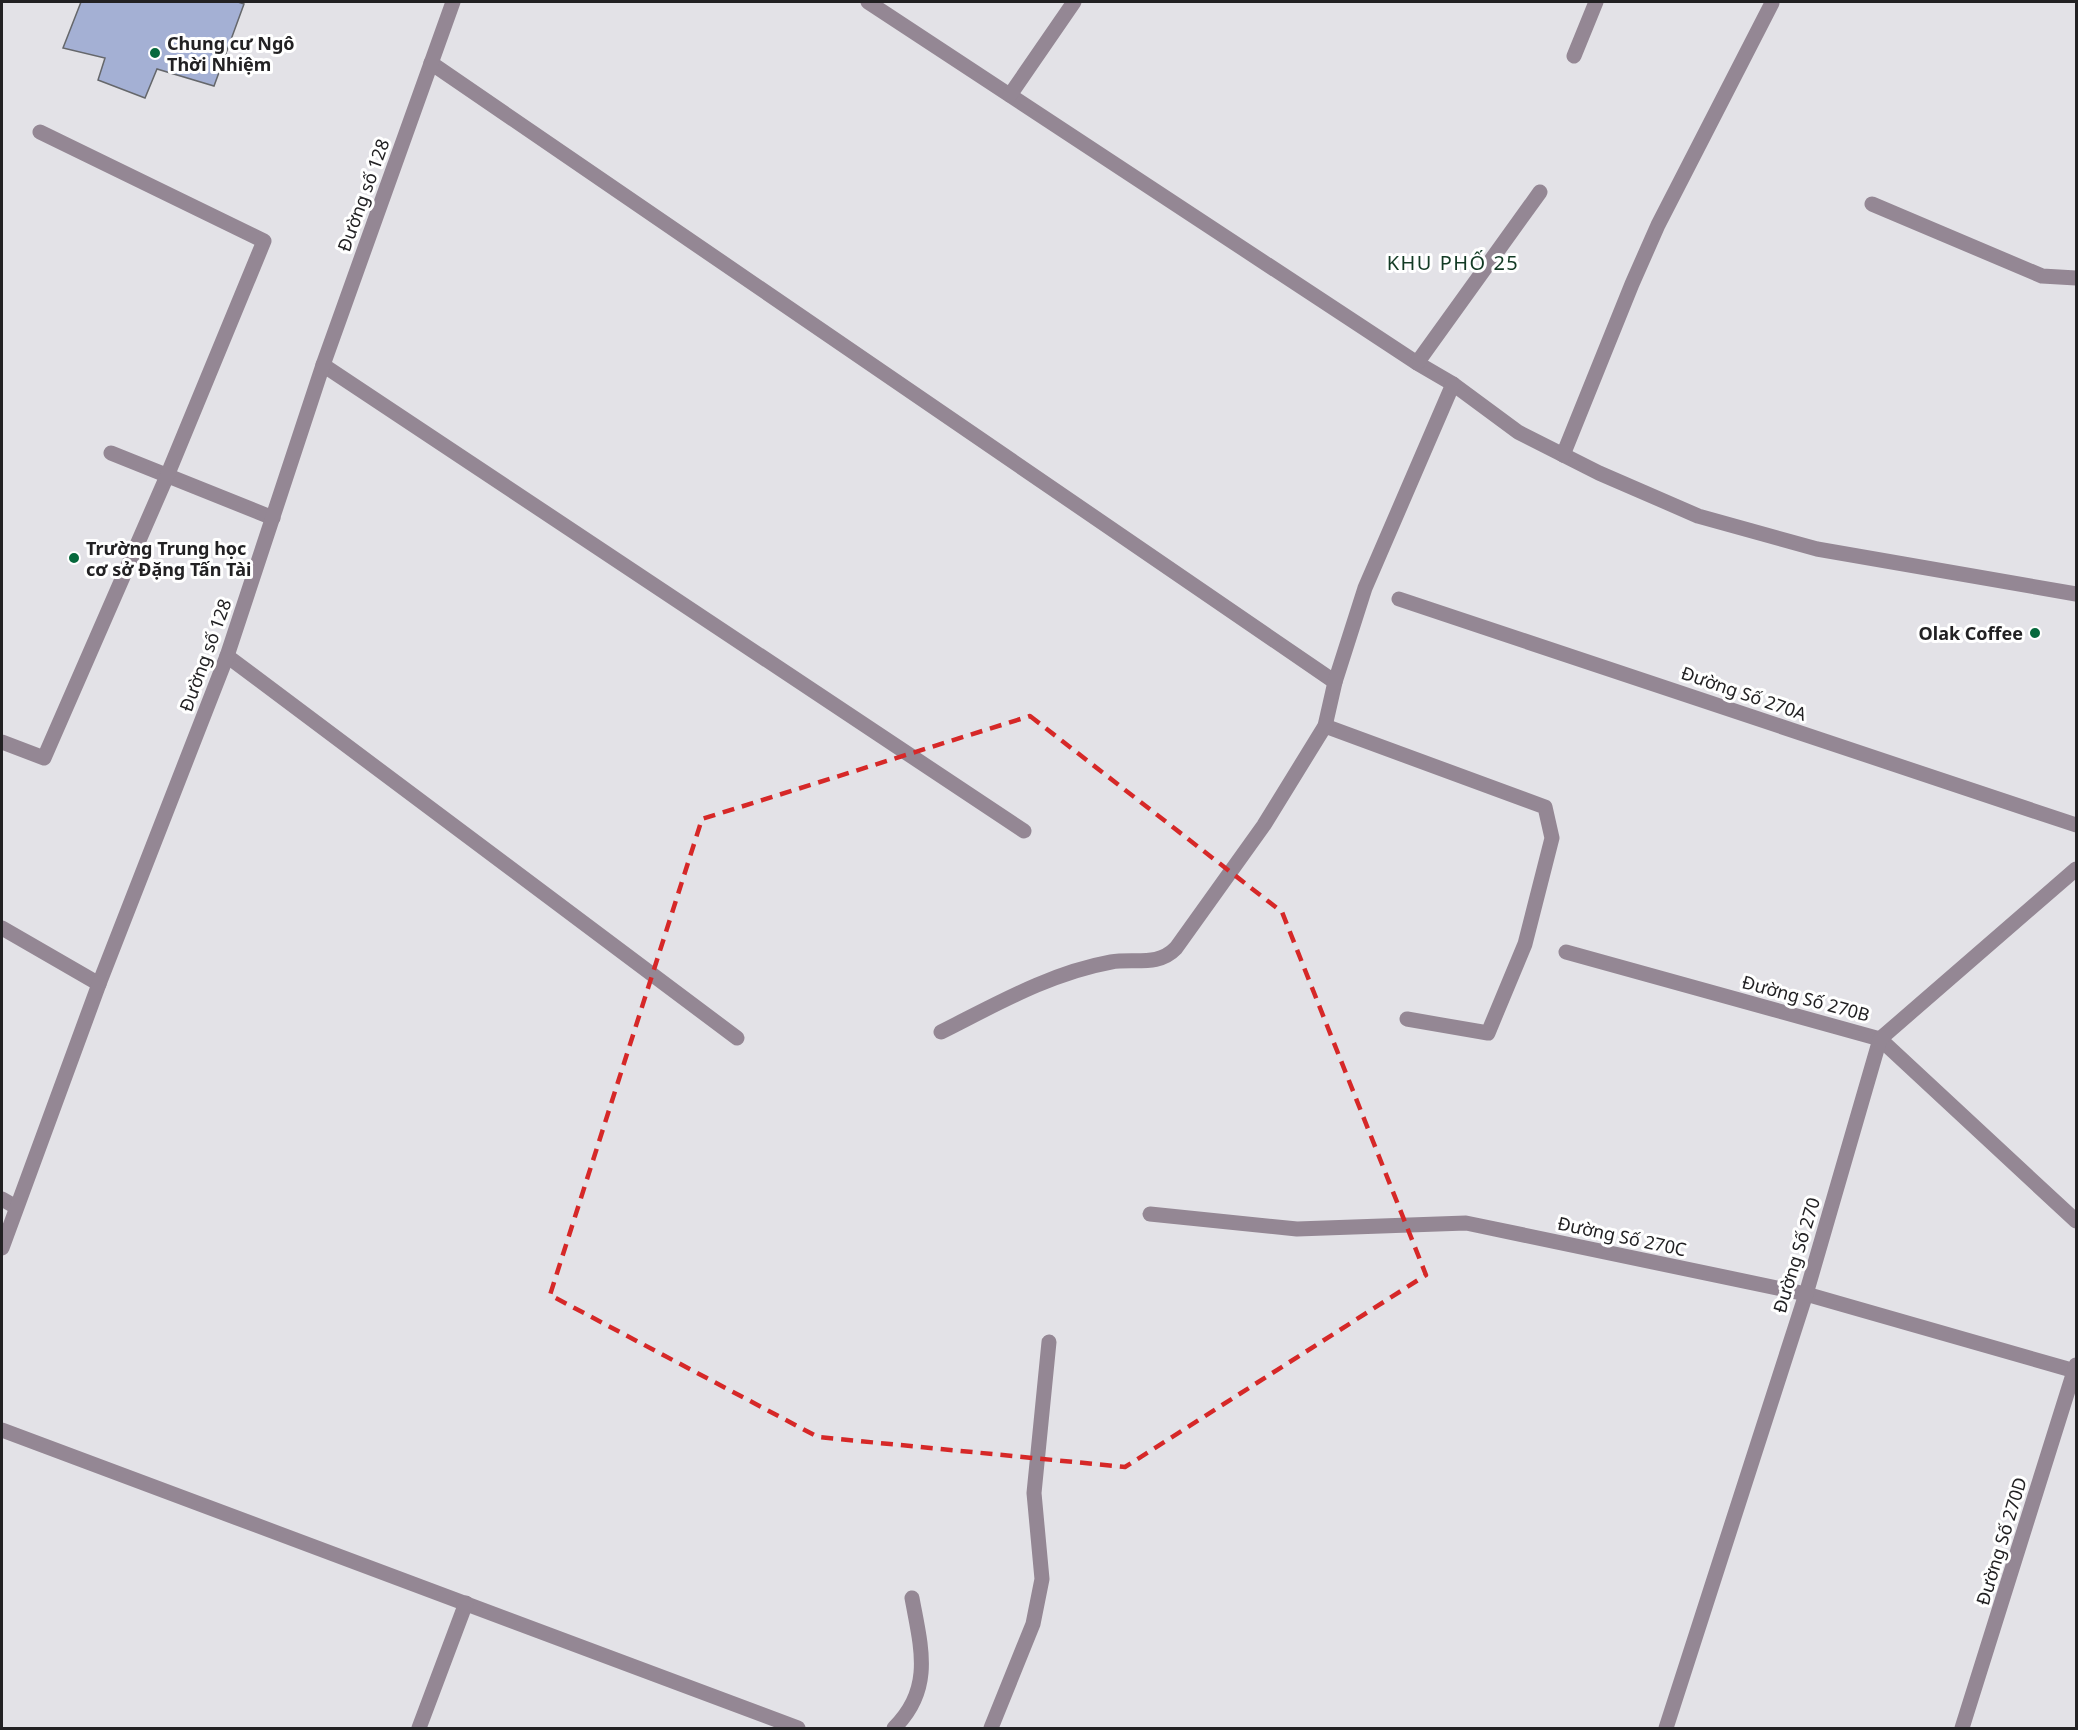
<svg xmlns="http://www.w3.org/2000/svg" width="2078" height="1730" viewBox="0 0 2078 1730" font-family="'Noto Sans',sans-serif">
  <rect width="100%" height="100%" fill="#e3e2e7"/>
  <polygon fill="#a4b0d4" stroke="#65676b" stroke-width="1.5" points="81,2 238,2 244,4 214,86 157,69 145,98 98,80 105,58 63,48"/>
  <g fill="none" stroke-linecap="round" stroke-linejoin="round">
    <g stroke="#948794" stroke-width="15">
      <polyline points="868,2 1417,363 1453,384 1518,432 1599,473 1698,516 1817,549 2076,594"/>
      <polyline points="1574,56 1596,2"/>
      <polyline points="431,63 1335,682"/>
      <polyline points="1010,95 1074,2"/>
      <polyline points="1872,204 2042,276 2076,278"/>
      <polyline points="1417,363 1540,192"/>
      <polyline points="323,365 1024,831"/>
      <polyline points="111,453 273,518"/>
      <polyline points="1563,455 1632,284 1658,225 1772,3"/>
      <polyline points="1399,599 2076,825"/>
      <polyline points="227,656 737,1038"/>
      <polyline points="1325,726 1545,807 1552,838 1525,944 1488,1033 1407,1019"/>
      <polyline points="2,742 44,758 167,476 264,241 40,132"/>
      <polyline points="2,928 99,984"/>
      <polyline points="1566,952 1880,1039 2076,1221"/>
      <path d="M941,1032C995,1005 1050,973 1111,962C1134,958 1158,967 1176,948L1264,825L1325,726L1335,682L1365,588L1453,384"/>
      <polyline points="2,1199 16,1207"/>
      <polyline points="1150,1214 1297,1229 1466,1223 1806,1294 2075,1371"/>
      <polyline points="2,1248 99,984 227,656 323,365 453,2"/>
      <polyline points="2,1430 798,1728"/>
      <polyline points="419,1728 466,1603"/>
      <path d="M894,1728C934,1689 921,1647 912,1598"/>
      <polyline points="991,1728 1033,1624 1042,1579 1034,1493 1049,1342"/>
      <polyline points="1666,1728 1806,1294 1880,1039 2076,869"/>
      <polyline points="1962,1728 2076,1365"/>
    </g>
  </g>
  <path fill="none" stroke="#d62828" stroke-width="4.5" stroke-dasharray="12 8" stroke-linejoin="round" d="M1030,716L1282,912L1426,1275L1125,1467L818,1437L550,1295L702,819Z"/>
  <g fill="#06683c" stroke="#fff" stroke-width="2">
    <circle cx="155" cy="53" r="6"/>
    <circle cx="74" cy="558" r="6"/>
    <circle cx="2035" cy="633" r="6"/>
  </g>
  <g text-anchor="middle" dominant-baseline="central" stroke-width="6" stroke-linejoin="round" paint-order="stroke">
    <g font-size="18" font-weight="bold" fill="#222123" stroke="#fff" text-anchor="start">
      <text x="167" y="43">Chung cư Ngô<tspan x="167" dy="21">Thời Nhiệm</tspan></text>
      <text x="86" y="548">Trường Trung học<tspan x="86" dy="21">cơ sở Đặng Tấn Tài</tspan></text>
      <text x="2023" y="633" text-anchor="end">Olak Coffee</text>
    </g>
    <g font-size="18" fill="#222123" stroke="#fff">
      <text transform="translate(363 195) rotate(-70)">Đường số 128</text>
      <text transform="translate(205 655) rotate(-70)">Đường số 128</text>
      <text transform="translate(1744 693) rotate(19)">Đường Số 270A</text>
      <text transform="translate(1806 998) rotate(15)">Đường Số 270B</text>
      <text transform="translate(1622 1236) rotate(12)">Đường Số 270C</text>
      <text transform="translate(1796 1255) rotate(-73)">Đường Số 270</text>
      <text transform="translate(2001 1541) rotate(-73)">Đường Số 270D</text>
    </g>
    <g font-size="20" letter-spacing="1.5" fill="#123a24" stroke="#fff">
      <text x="1453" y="262">KHU PHỐ 25</text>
    </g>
  </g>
  <rect width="2078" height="1730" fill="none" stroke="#222123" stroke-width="6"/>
</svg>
